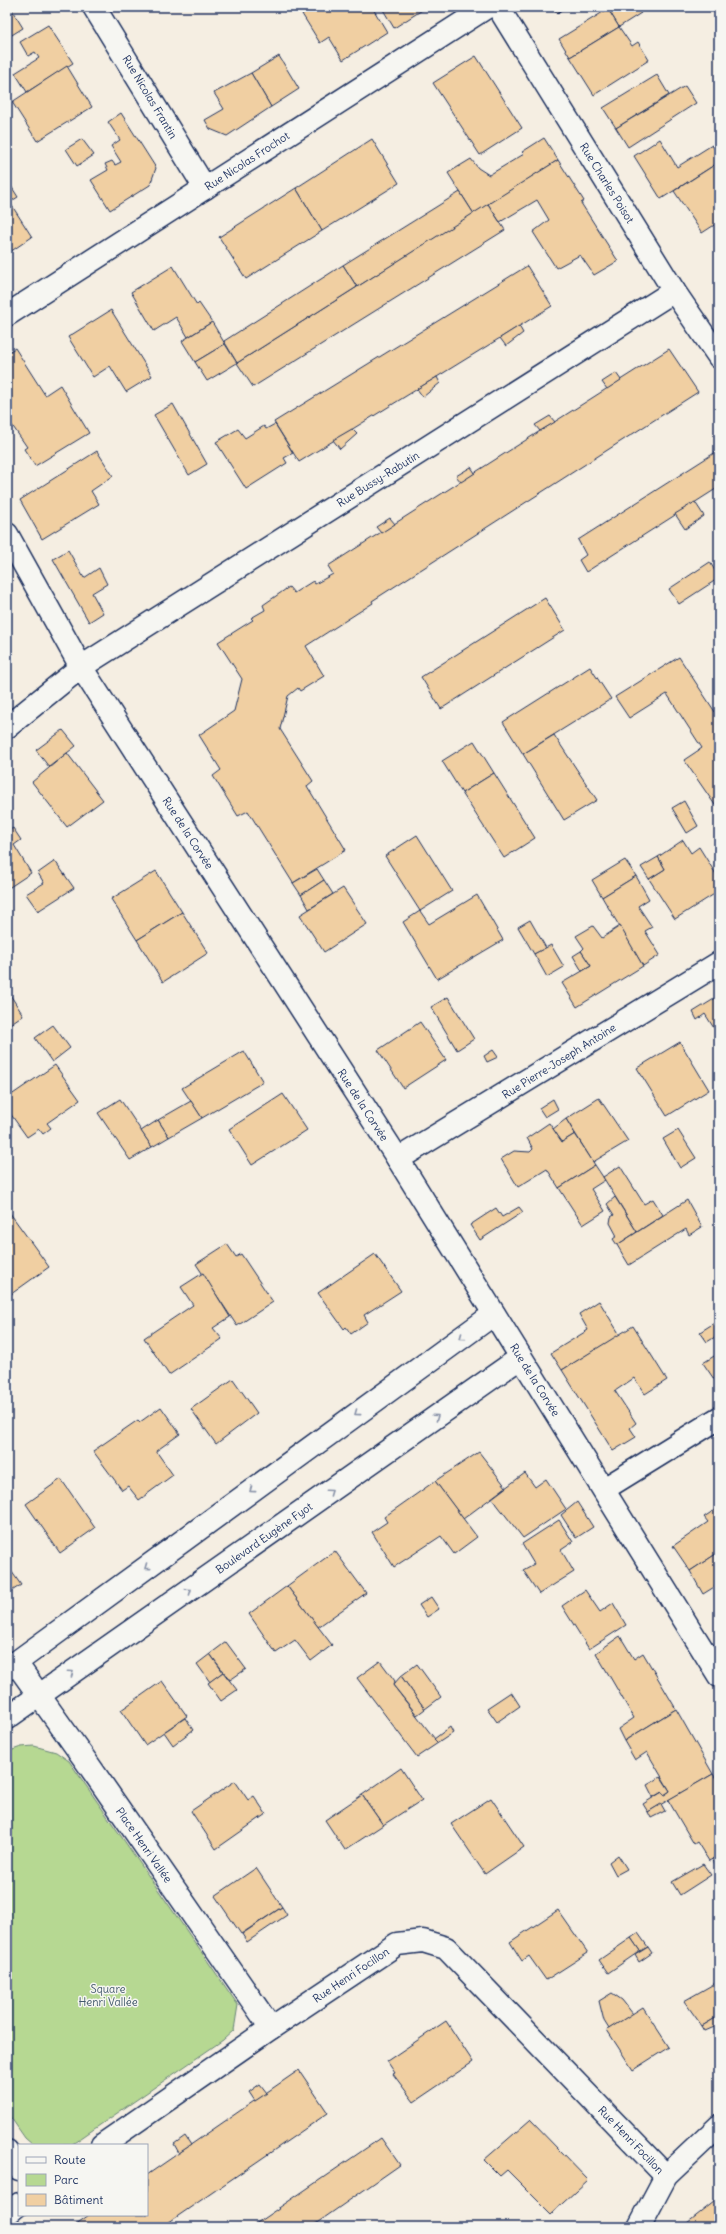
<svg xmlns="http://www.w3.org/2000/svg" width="726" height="2234" viewBox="0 0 726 2234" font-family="Delius,sans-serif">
  <rect width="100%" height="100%" fill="#f5eee2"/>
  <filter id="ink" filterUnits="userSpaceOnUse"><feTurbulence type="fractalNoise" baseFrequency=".025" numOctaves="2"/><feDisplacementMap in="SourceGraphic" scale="8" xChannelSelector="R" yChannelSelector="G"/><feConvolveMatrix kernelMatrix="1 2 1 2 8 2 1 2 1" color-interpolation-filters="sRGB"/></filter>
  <g filter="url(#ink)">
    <polygon fill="#b6d892" stroke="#688478" points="34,1746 56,1752 69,1761 238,2005 234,2030 223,2040 71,2145 33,2145 25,2138 7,2112 7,1752 21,1747"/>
    <g fill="#f0cfa2" stroke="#1b2f5e">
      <polygon points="7,7 10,7 23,28 7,38"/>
      <polygon points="313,7 372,7 387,32 343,60 329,37 320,43 302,14"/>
      <polygon points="383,7 427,7 394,28 382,8"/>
      <polygon points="553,7 567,7 557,13"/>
      <polygon points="611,7 637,7 641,13 619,27 608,9"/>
      <polygon points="608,9 619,27 570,57 559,39"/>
      <polygon points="48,25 73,63 27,92 15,73 39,58 35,52 28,56 20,42"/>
      <polygon points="619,27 632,46 638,42 649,60 594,95 570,57"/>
      <polygon points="279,56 299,89 271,107 251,73"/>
      <polygon points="476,56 522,128 480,155 433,83"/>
      <polygon points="67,66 92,107 37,141 12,102"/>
      <polygon points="251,73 271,107 227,136 210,129 205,120 224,109 214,93"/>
      <polygon points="657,75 669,95 616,128 603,108"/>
      <polygon points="685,86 696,103 628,147 616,128"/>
      <polygon points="121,113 156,168 150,185 110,210 91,180 108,170 105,164 112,161 115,165 121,162 111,146 120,140 108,122"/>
      <polygon points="544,138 558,160 474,214 448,173 471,159 478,168 489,175 524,154 522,152"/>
      <polygon points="82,139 94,155 77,166 66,149"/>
      <polygon points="372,139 399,183 322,231 296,188"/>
      <polygon points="660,139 677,167 712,145 719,156 719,162 661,199 634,156"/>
      <polygon points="558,160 584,201 581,203 618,261 594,275 580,255 556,268 533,232 549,220 537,200 500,222 488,204"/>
      <polygon points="719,162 719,222 702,233 674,191"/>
      <polygon points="11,186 18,197 10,202 7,198 7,188"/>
      <polygon points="296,188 322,231 246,279 219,237"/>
      <polygon points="460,192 474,214 357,287 343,265"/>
      <polygon points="7,198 32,237 7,254"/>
      <polygon points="488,204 505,230 253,387 237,363"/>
      <polygon points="343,265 357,287 237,363 224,341"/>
      <polygon points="173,266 197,305 199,303 212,322 188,337 176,317 154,331 131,292"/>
      <polygon points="527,266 552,306 299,462 274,422"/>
      <polygon points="111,310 152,376 126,392 110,366 93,377 68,337"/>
      <polygon points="212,322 225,344 195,362 182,341"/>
      <polygon points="519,326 523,333 506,346 500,338"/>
      <polygon points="225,344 237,363 207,381 195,362"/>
      <polygon points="15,348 45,395 60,385 89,433 35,466 24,449 27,447 7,418 7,353"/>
      <polygon points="669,349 698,392 372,601 373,603 306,646 324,676 300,691 298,688 288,696 280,729 313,781 307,786 346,850 293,883 248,811 238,816 213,776 221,770 199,735 234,711 242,679 218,642 253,620 251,618 265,610 263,605 289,587 294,593 313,581 315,584 333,574 328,566"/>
      <polygon points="616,373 621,380 607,389 602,382"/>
      <polygon points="437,377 440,383 423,397 417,389"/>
      <polygon points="173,404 207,464 189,475 154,415"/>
      <polygon points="550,416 555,422 540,431 535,425"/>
      <polygon points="275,424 293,453 284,458 287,463 246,489 216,442 238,429 245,438 264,426 266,429"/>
      <polygon points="352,429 357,434 340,449 333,440"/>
      <polygon points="719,450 719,487 586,572 579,560 586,555 578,540"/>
      <polygon points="97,451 113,476 91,491 99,504 42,539 20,500"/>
      <polygon points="471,467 475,473 461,482 456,476"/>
      <polygon points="695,502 704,516 685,529 675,514"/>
      <polygon points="390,518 395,524 381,533 376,527"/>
      <polygon points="68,550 84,578 99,568 107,584 92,593 103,613 89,622 53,559"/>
      <polygon points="710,562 719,578 679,604 669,589"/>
      <polygon points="545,598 565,630 441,709 421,677"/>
      <polygon points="679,657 719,718 719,802 715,805 684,760 702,748 667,694 629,718 615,697"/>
      <polygon points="590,667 611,699 523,754 503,722"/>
      <polygon points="63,730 76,746 49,767 36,750"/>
      <polygon points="554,735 597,800 564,820 523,754"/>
      <polygon points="474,741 494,773 462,793 442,761"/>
      <polygon points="67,753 103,800 67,827 32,782"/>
      <polygon points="494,773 535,838 504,858 462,793"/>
      <polygon points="684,801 698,826 687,833 672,808"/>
      <polygon points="13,828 21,840 14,845 31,873 7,889 7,832"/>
      <polygon points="417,835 452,891 420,911 385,856"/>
      <polygon points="683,840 691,853 699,847 719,879 719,891 675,919 649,879 665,869 658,857"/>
      <polygon points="658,857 665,869 649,879 641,867"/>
      <polygon points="625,860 636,876 602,897 592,880"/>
      <polygon points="55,861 74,888 38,911 26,894 44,883 38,873"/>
      <polygon points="317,869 324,880 301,895 293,883"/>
      <polygon points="156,871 182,912 137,940 111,899"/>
      <polygon points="636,876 649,899 638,906 652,927 645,931 660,955 643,966 602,897"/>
      <polygon points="324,880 333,894 309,909 301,895"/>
      <polygon points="343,888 367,924 324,952 300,915"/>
      <polygon points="477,895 503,940 437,979 403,922 420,911 429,924"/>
      <polygon points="182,912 208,953 163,982 137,940"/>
      <polygon points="530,920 546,948 534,954 518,927"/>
      <polygon points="593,926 602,938 620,926 643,966 577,1007 562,983 591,966 581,951 584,948 576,936"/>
      <polygon points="551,945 564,967 547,977 534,954"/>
      <polygon points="581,951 591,966 582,971 573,956"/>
      <polygon points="7,990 23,1015 7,1026"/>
      <polygon points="719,996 719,1036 705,1014 697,1020 693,1012"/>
      <polygon points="448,997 474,1039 457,1050 431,1007"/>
      <polygon points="420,1022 446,1060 403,1088 378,1050"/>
      <polygon points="53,1025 70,1048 52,1062 35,1038"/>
      <polygon points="680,1042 709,1090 667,1116 637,1068"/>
      <polygon points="493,1050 498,1057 487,1062 484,1056"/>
      <polygon points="244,1051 263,1082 202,1118 182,1088"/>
      <polygon points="55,1065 80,1100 47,1123 51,1128 43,1134 39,1129 27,1137 7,1109 7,1098"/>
      <polygon points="283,1094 307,1130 252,1165 229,1129"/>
      <polygon points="599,1098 628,1141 593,1162 566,1119"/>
      <polygon points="120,1099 152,1147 130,1160 98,1113"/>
      <polygon points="553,1099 558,1109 545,1117 539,1108"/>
      <polygon points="191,1101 202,1118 169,1137 158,1120"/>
      <polygon points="566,1119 575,1134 562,1142 553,1129"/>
      <polygon points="158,1120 169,1137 152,1147 141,1131"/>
      <polygon points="549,1123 562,1142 575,1134 595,1165 559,1188 547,1169 518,1187 501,1159 514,1151 530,1152 533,1149 527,1138"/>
      <polygon points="678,1130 696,1158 680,1168 663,1139"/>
      <polygon points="595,1165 605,1180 591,1189 605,1211 583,1225 559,1188"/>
      <polygon points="620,1166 644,1204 653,1199 663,1215 637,1232 603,1177"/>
      <polygon points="615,1197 637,1232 617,1245 613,1239 617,1236 610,1223 611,1217 614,1215 607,1204"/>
      <polygon points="687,1200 702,1227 689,1235 686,1229 629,1265 617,1245"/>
      <polygon points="519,1207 523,1212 480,1240 470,1225 496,1208 502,1217"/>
      <polygon points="7,1209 49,1267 7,1297"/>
      <polygon points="227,1244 236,1257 241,1254 273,1302 237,1326 196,1264"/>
      <polygon points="375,1254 401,1291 364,1315 368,1322 351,1334 346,1327 344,1329 318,1293"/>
      <polygon points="203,1273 230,1317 213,1328 222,1339 169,1375 144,1338 193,1305 181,1287"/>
      <polygon points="599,1301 620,1335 562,1370 551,1353 588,1330 579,1314"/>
      <polygon points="719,1320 719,1343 715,1337 707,1342 700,1332"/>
      <polygon points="633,1326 667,1380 645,1394 634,1378 615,1391 636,1423 630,1428 636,1437 613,1451 562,1370"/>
      <polygon points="719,1353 719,1384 718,1385 703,1363"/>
      <polygon points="233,1379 257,1413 216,1444 191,1409"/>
      <polygon points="161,1407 180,1434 156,1451 173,1475 139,1500 128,1486 122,1490 93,1451 138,1420 140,1422"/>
      <polygon points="479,1452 506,1487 463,1519 435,1481"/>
      <polygon points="525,1473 535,1487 546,1479 566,1509 523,1538 492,1498"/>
      <polygon points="61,1479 95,1528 60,1553 26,1504"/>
      <polygon points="435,1481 477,1537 454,1554 441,1536 394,1567 372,1532 387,1522 384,1517"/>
      <polygon points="577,1502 593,1527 576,1538 561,1515"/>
      <polygon points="719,1507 719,1552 690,1571 673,1546 708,1522 704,1517"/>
      <polygon points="559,1520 573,1542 561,1550 574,1572 539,1594 523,1570 534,1564 522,1544"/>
      <polygon points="335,1551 366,1593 318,1627 287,1586"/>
      <polygon points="719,1552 719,1584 703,1594 690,1571"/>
      <polygon points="7,1565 21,1585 7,1594"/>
      <polygon points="287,1586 332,1645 311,1661 295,1640 276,1653 249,1614"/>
      <polygon points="585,1590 600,1612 613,1603 626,1625 589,1649 562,1606"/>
      <polygon points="431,1597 439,1609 427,1617 419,1605"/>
      <polygon points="620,1636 634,1659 643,1653 676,1709 624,1741 618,1729 634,1718 596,1653"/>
      <polygon points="226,1642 246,1669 230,1680 210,1654"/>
      <polygon points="210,1654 223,1672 210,1682 197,1664"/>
      <polygon points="380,1661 395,1681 393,1685 438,1743 417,1757 357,1678"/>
      <polygon points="417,1664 441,1697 425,1709 401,1676"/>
      <polygon points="223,1672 237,1690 221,1701 208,1683"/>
      <polygon points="401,1676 425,1709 417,1715 393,1685"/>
      <polygon points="162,1681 187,1716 145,1745 121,1710"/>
      <polygon points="511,1692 520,1706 497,1722 487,1708"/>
      <polygon points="676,1709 713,1774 648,1812 643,1804 662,1792 664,1795 670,1791 647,1752 635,1760 624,1741"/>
      <polygon points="185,1718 193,1730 173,1745 164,1732"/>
      <polygon points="450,1727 453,1733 438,1743 434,1739"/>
      <polygon points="401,1768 422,1800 383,1825 362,1795"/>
      <polygon points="713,1774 719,1783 719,1855 709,1861 697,1842 694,1844 668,1800"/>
      <polygon points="661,1777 670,1791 664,1795 662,1792 653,1797 647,1785"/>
      <polygon points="235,1781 248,1800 254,1796 266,1814 216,1849 191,1811"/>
      <polygon points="362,1795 383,1825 345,1850 325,1820"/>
      <polygon points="491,1798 524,1847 485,1874 451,1824"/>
      <polygon points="661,1804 665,1811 651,1818 648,1812"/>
      <polygon points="618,1855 627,1869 616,1875 609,1862"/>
      <polygon points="719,1855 719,1870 712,1859"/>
      <polygon points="703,1864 711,1875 680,1895 672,1882"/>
      <polygon points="256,1868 282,1907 241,1934 215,1896"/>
      <polygon points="282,1907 287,1915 247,1942 242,1934"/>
      <polygon points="558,1910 588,1953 546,1980 529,1956 522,1961 510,1942"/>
      <polygon points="638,1933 648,1947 640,1951 631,1938"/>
      <polygon points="631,1938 640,1951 608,1973 599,1960"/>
      <polygon points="648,1947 652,1953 639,1962 635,1955"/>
      <polygon points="719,1981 719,2016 702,2026 684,2001"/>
      <polygon points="612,1993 622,2000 633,2014 609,2029 604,2021 599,2001"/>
      <polygon points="643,2007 669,2047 633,2070 607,2030"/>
      <polygon points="719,2016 719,2025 705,2031 702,2026"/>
      <polygon points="446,2021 473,2062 414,2102 393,2074 395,2073 387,2061"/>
      <polygon points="299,2070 328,2113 162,2227 72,2227 89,2215 147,2215 147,2175"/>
      <polygon points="260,2084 267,2093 255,2101 249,2092"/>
      <polygon points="530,2120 588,2180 551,2214 507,2170 500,2176 484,2160"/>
      <polygon points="185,2136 191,2145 179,2153 174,2144"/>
      <polygon points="381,2138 400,2165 311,2227 251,2227"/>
      <polygon points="719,2198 719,2227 690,2227 687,2223"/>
    </g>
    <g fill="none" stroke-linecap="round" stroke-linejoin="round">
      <defs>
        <g id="minor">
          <polyline points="94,7 205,188"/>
          <polyline points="498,7 674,291 719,357"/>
          <polyline points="7,315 487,7"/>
          <polyline points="7,534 81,667 398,1159 719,1676"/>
          <polyline points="7,727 81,667 674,291"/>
          <polyline points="398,1159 719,963"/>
          <polyline points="604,1489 719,1418"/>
          <polyline points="16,1663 88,1764 271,2028"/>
          <polyline points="7,1669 494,1314"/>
          <polyline points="7,1718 520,1358"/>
          <polyline points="102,2145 271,2028 397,1944 423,1941 446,1948 666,2176"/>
          <polyline points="7,2151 19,2169"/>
          <polyline points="7,2214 19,2204"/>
          <polyline points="639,2227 666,2176 719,2126"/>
        </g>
      </defs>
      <use href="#minor" stroke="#1b2f5e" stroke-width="25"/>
      <use href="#minor" stroke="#f6f6f2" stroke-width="22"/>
    </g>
    <defs><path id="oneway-chevron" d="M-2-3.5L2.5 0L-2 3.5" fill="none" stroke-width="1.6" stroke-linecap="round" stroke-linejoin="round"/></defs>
    <g stroke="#8892a8">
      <use href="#oneway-chevron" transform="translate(462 1337) rotate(144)"/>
      <use href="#oneway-chevron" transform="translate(357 1413) rotate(144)"/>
      <use href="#oneway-chevron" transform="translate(436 1417) rotate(-35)"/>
      <use href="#oneway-chevron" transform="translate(252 1490) rotate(144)"/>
      <use href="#oneway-chevron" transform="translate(330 1492) rotate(-35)"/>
      <use href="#oneway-chevron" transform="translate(147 1567) rotate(144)"/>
      <use href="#oneway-chevron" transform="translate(189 1591) rotate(-35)"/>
      <use href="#oneway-chevron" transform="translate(71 1673) rotate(-35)"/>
    </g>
  </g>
  <g text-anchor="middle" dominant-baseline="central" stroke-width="3" stroke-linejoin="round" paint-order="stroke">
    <g font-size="11" fill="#1b2f5e" stroke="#f6f6f2">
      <text transform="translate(150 97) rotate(59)">Rue Nicolas Frantin</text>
      <text transform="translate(247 161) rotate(-33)">Rue Nicolas Frochot</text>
      <text transform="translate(607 183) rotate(58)">Rue Charles Poisot</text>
      <text transform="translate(378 479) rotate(-32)">Rue Bussy-Rabutin</text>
      <text transform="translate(188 833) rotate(57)">Rue de la Corvée</text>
      <text transform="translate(559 1061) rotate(-32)">Rue Pierre-Joseph Antoine</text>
      <text transform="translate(363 1105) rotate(57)">Rue de la Corvée</text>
      <text transform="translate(535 1380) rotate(58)">Rue de la Corvée</text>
      <text transform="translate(264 1538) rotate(-35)">Boulevard Eugène Fyot</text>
      <text transform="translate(144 1845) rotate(55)">Place Henri Vallée</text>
      <text transform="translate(351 1975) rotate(-34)">Rue Henri Focillon</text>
      <text transform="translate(631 2140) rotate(46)">Rue Henri Focillon</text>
    </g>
    <g font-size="11" fill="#42596b" stroke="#f6f6f2">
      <text x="108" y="1989">Square<tspan x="108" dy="13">Henri Vallée</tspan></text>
    </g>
  </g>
  <rect width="726" height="2234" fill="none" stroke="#f6f6f2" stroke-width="24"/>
  <rect x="12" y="12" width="702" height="2210" fill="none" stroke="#1b2f5e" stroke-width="1.5" filter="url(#ink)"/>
  <rect x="18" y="2144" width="130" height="72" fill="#f6f6f2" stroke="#9ea6b7"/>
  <rect x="26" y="2157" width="20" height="6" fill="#f6f6f2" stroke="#9ea6b7"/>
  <text x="54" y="2164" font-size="12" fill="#1b2f5e">Route</text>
  <rect x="26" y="2174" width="20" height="12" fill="#b6d892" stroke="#9ea6b7"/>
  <text x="54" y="2184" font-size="12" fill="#1b2f5e">Parc</text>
  <rect x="26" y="2194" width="20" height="12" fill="#f0cfa2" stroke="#9ea6b7"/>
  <text x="54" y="2204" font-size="12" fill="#1b2f5e">Bâtiment</text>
</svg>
